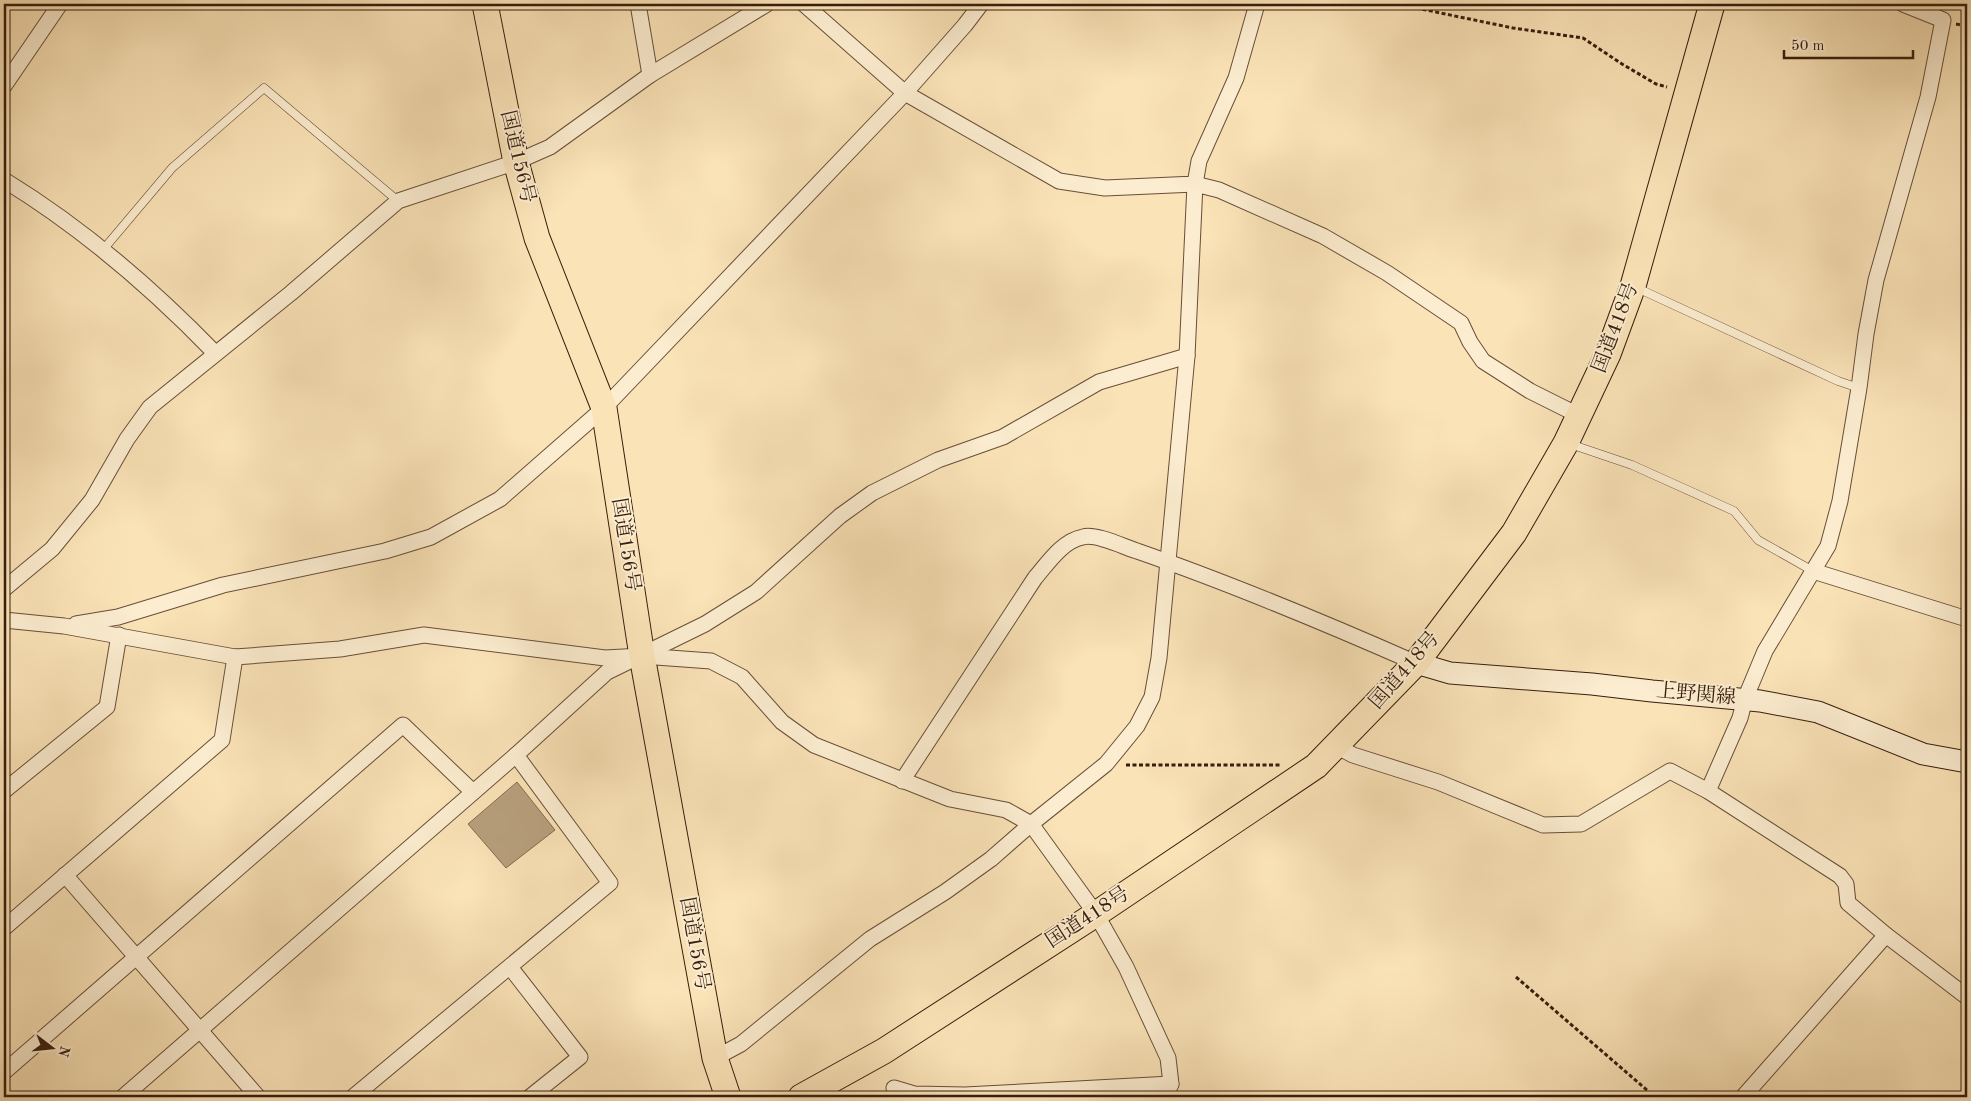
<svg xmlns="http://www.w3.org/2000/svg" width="1971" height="1101" viewBox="0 0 1971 1101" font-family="'Old Standard TT','Noto Serif JP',serif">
  <rect width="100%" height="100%" fill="#fae3b7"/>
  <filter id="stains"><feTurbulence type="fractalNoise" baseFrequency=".004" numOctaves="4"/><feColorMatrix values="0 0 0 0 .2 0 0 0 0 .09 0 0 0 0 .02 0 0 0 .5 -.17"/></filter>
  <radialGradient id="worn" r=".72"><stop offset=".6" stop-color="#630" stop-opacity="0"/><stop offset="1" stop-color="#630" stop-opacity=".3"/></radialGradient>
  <polygon fill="#b8a07d" stroke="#846c50" points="517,782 555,830 506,868 468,824"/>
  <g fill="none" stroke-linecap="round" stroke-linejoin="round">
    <defs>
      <g id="service">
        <polyline points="102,251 172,168 264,88 398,201"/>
        <polyline points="1635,287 1838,381 1859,388"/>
        <polyline points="1570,444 1632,465 1734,511 1758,540 1813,571"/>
      </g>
      <g id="minor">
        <polyline points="638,4 650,75"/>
        <polyline points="804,4 905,93 1059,181 1105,188 1195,184 1199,161 1236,78 1257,4"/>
        <polyline points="4,86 60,4"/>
        <path d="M4,180C81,227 152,288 215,353"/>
        <polyline points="1813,571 1967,619"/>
        <polyline points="4,589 52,549 92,500 127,439 150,407 291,293 398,201 516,162 550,147 650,75 767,4"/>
        <polyline points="4,620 64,626 235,657 340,649 424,635 605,658 642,656 711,661 742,677 782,722 814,745 950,799 1006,810 1031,824 1096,914 1126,967 1168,1058 1171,1084 1165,1097"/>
        <polyline points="76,624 118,617 223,585 385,551 431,537 500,499 604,408 905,93 965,25 981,4"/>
        <polyline points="1336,746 1353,755 1438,782 1543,825 1581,824 1670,771 1708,791 1840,876 1846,884 1848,903 1886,935 1967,997"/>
        <path d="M902,781L1035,578C1048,563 1062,541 1083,537C1096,533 1124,547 1137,551C1232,584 1325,623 1416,663"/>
        <polyline points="4,791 107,707 119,635"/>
        <polyline points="1708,791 1740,718 1745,699 1765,651 1828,546 1840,501 1859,388 1866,334 1876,280 1928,97 1943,20 1903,4"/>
        <polyline points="65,875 258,1097"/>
        <polyline points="4,928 222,740 235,657"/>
        <polyline points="510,967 580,1057 530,1097"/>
        <polyline points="715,1058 741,1044 870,939 945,892 991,859 1031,824 1106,764 1137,726 1152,697 1159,658 1187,356 1195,184 1219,190 1323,236 1387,273 1461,323 1470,342 1483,361 1530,391 1580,416"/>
        <polyline points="4,1072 403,725 473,792"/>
        <polyline points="894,1088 914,1094 965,1095 1171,1084"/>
        <polyline points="123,1097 516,755 607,672 705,624 756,592 840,516 872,493 938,460 1003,437 1099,382 1187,356"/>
        <polyline points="353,1097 610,883 516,755"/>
        <polyline points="1743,1097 1886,935"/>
      </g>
      <polyline id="secondary" points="1416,663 1450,673 1592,684 1652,691 1760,701 1818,712 1923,754 1967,762"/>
      <g id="trunk">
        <polyline points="485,4 516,162 537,238 604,408 642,656 715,1058 728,1097"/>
        <polyline points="801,1097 884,1051 1096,914 1316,766 1416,663 1514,533 1566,443 1608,354 1633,286 1712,4"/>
      </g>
    </defs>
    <use href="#service" stroke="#684e38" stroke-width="9"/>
    <use href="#minor" stroke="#684e38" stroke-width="17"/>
    <use href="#secondary" stroke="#371d0d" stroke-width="23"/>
    <use href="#trunk" stroke="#371d0d" stroke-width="27"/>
    <g stroke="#371d0d" stroke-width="3" stroke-dasharray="4 2.5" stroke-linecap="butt">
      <polyline points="1397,4 1513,28 1583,38 1622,64 1656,84 1667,87"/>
      <polyline points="1956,24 1967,26"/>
      <polyline points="1964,603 1967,594"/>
      <polyline points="1126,765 1280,765"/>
      <polyline points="1516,977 1655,1097"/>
    </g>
    <use href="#service" stroke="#fcedd0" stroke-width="8"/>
    <use href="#minor" stroke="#fcedd0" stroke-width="15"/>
    <use href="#secondary" stroke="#fcedd0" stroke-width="21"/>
    <use href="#trunk" stroke="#fae3b7" stroke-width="25"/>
  </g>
  <g text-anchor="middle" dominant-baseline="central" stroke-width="4" stroke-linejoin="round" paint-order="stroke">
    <g font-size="20" fill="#371d0d" stroke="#fcedd0">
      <text transform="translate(517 157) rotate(77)">国道156号</text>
      <text transform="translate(1616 328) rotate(-69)">国道418号</text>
      <text transform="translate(625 545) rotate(81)">国道156号</text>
      <text transform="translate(1405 671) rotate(-49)">国道418号</text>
      <text transform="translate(1696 695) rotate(5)">上野関線</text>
      <text transform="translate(1088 918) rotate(-33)">国道418号</text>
      <text transform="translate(694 944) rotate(80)">国道156号</text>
    </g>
  </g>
  <rect width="1971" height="1101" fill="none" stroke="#fae3b7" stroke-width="20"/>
  <rect x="5" y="5" width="1961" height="1091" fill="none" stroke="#371d0d" stroke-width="2.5"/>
  <rect x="10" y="10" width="1951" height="1081" fill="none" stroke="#371d0d"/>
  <g transform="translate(52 1048) rotate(106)" stroke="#fcedd0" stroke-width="4" paint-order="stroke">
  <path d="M0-4L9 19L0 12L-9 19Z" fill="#371d0d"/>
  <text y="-8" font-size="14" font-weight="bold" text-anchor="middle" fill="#371d0d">N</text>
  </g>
  <path d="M1784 50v8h129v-8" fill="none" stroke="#371d0d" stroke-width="2.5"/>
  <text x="1791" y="50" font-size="15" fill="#371d0d" stroke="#fcedd0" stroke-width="4" paint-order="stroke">50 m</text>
  <rect width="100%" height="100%" filter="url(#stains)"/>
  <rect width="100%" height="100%" fill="url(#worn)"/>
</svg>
